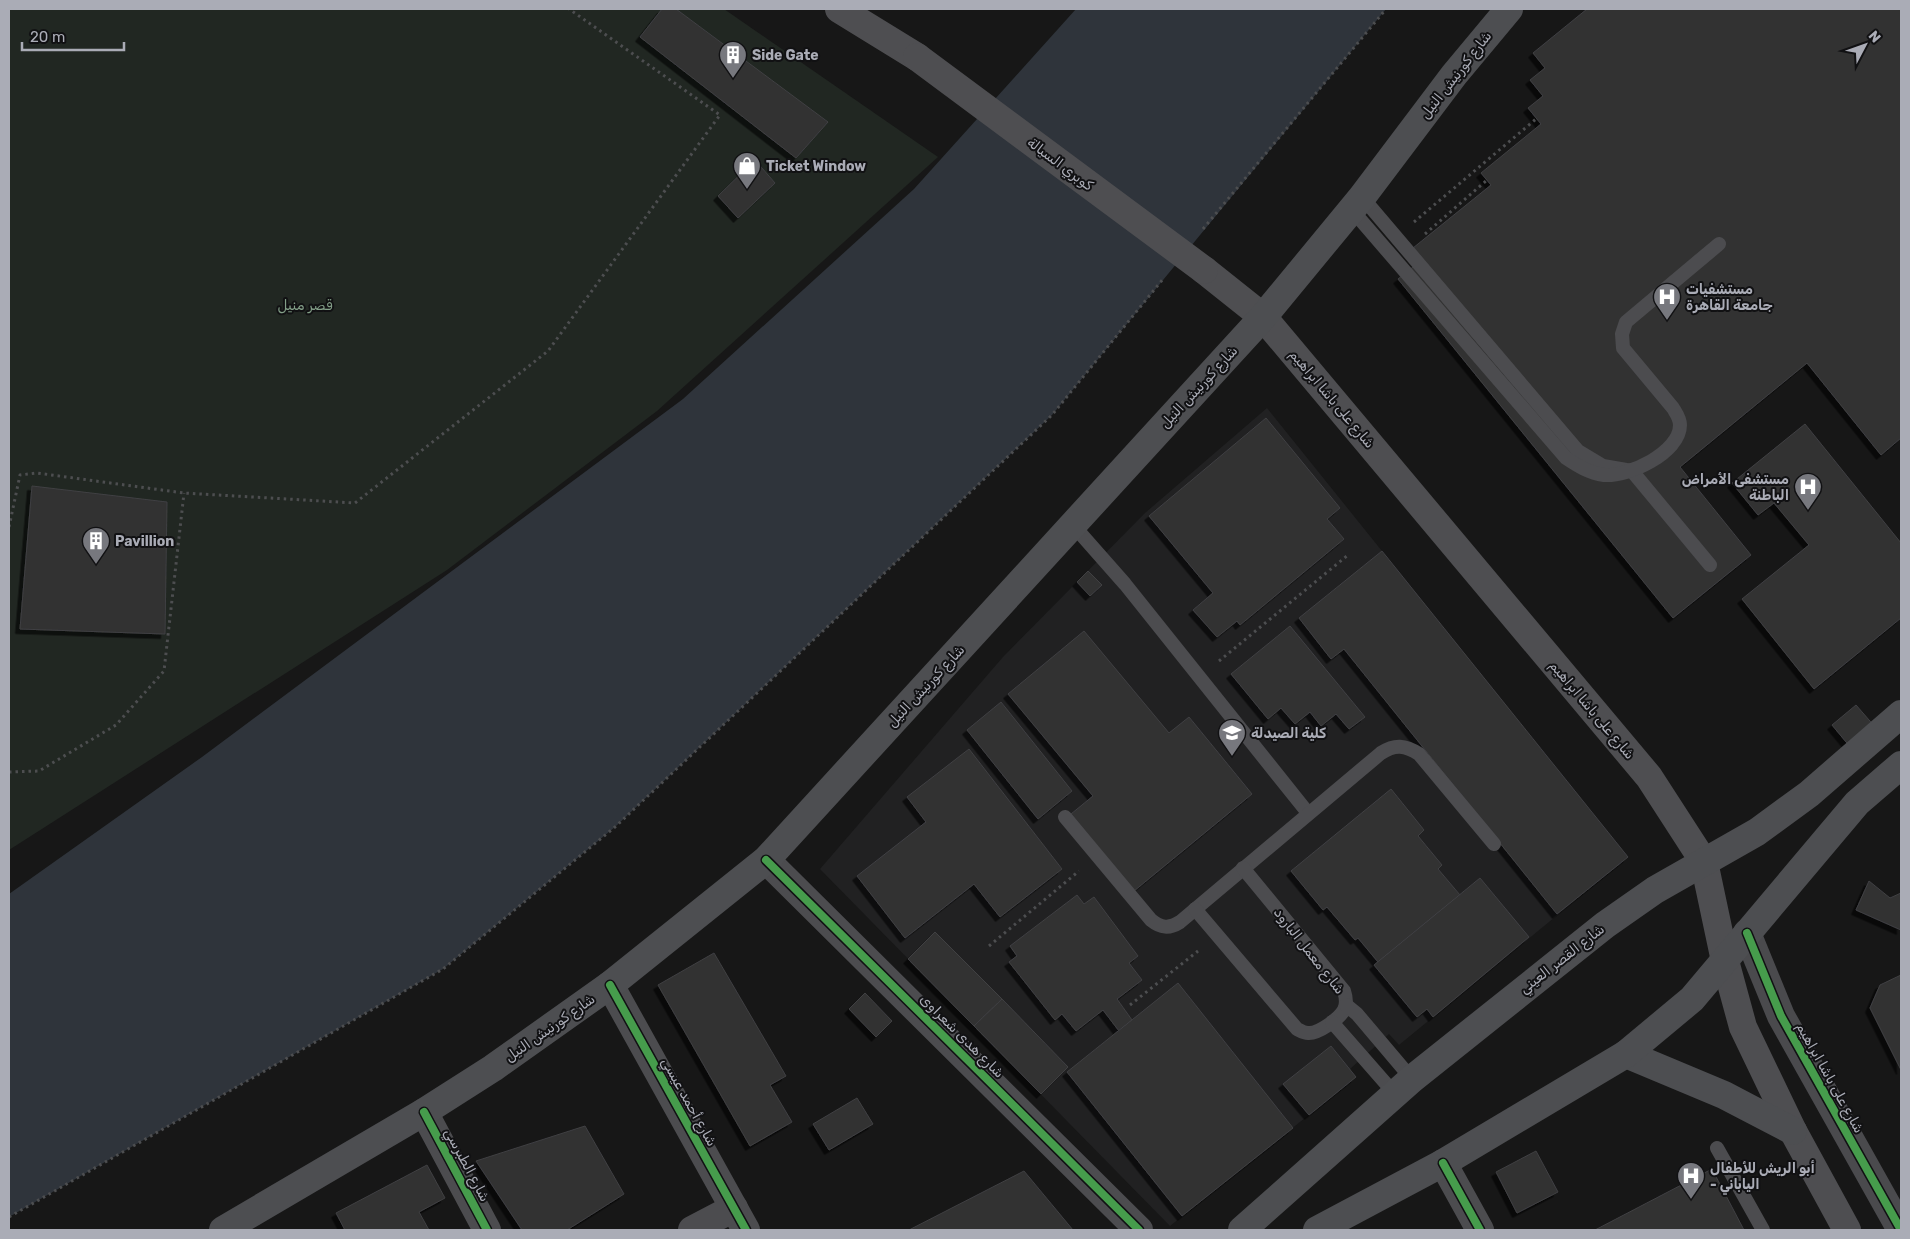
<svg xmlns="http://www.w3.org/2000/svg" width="1910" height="1239" viewBox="0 0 1910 1239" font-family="Rubik,'Noto Naskh Arabic',sans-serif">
  <defs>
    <filter id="shadow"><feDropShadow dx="-4.5" dy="4.5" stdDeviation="0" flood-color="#0009"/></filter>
  </defs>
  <rect width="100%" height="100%" fill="#171717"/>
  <polygon fill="#212122" points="1267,408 1628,857 1399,1045 1389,1034 1350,1069 1356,1077 1170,1226 820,869 1003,657 1145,513"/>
  <polygon fill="#212722" points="9,9 724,9 938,157 657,411 447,570 9,850"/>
  <polygon fill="#2f343b" points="1076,9 1386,9 1052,415 615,827 443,969 9,1217 9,894 202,757 683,399 914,189"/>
  <g fill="#313132" stroke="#404043" filter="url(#shadow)">
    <polygon points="662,9 676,9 828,122 796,158 640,37"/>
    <polygon points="1587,9 1901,9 1901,438 1881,455 1807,363 1680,467 1751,555 1673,618 1398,279 1418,263 1413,248 1491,185 1481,173 1541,124 1528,108 1543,96 1530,80 1545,68 1533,53"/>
    <polygon points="755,160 775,183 738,218 718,196"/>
    <polygon points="1266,418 1340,508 1327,519 1344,539 1240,625 1237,621 1217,637 1193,610 1213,593 1149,516"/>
    <polygon points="1805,424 1901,543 1901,618 1814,689 1742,599 1809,545 1774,503 1758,515 1732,483"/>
    <polygon points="32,486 167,502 165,634 20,629"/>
    <polygon points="1382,551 1628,857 1557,914 1344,649 1331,659 1299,618"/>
    <polygon points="1088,571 1102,585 1090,596 1077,582"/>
    <polygon points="1290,626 1365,717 1349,729 1336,714 1321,726 1310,712 1295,724 1281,708 1268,719 1231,674"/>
    <polygon points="1084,631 1169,733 1189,717 1252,794 1134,891 1071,814 1093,796 1008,694"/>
    <polygon points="1001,702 1072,791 1038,819 967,730"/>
    <polygon points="1856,705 1876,728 1851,748 1832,725"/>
    <polygon points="969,749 1062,869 1000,917 974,884 905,938 857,876 926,822 907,797"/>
    <polygon points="1391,789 1424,830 1418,836 1442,865 1438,869 1460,895 1378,962 1358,938 1355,940 1327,907 1323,910 1291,871"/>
    <polygon points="1480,878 1529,937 1433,1017 1427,1009 1417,1017 1374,965"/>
    <polygon points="1869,881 1890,898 1901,893 1901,930 1856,910"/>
    <polygon points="1077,895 1084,904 1094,897 1138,956 1129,963 1142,980 1117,999 1132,1020 1119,1031 1103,1010 1076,1031 1062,1014 1055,1020 1009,962 1017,956 1010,946"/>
    <polygon points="935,932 1002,999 974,1026 908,959"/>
    <polygon points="714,953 786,1076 770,1085 792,1122 750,1146 658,985"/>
    <polygon points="1901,975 1901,1070 1870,1008 1880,985"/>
    <polygon points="1178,983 1293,1128 1182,1216 1067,1072"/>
    <polygon points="865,993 892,1021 876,1037 849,1009"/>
    <polygon points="1002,999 1068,1067 1041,1094 974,1026"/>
    <polygon points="1331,1046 1356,1077 1309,1115 1283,1084"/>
    <polygon points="857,1098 873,1124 829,1150 813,1124"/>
    <polygon points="585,1126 624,1194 567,1230 522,1230 476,1161"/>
    <polygon points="1536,1151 1558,1192 1517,1213 1496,1172"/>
    <polygon points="427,1165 445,1198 419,1212 429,1230 345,1230 336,1213"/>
    <polygon points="1712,1169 1744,1230 1595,1230"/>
    <polygon points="1024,1171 1073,1230 909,1230"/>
  </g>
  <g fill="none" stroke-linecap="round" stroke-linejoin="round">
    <g stroke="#4d4e50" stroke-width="3" stroke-dasharray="2.5 4" stroke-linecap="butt">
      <polyline points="1414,222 1536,119"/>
      <polyline points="1203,229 1386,9"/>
      <polyline points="1425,234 1487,180"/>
      <polyline points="9,527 20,475 37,473 184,493 355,503 548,351 720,115 569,9"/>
      <polyline points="1219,661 1348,555"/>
      <polyline points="9,772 39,771 116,725 164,671 184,493"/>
      <polyline points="989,946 1079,871"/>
      <polyline points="1130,1005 1198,951"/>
      <polyline points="9,1217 443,969 615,827 1052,415 1163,279"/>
    </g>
    <g stroke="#4c4c4f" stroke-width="14">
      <polyline points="1362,197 1578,451 1603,466 1632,471 1710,565"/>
      <path d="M1352,210L1566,458C1578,466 1589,473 1604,475C1628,477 1680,453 1680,425C1680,418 1676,413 1673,408L1623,348L1622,334L1626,322L1719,244"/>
      <polyline points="1073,525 1125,584 1308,813"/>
      <path d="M1065,817L1151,920C1161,928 1169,929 1180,922L1381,753C1395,744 1405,745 1419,754L1494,844"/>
      <path d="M1195,909L1297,1029C1301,1031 1304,1033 1308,1033C1318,1034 1339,1019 1344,1010C1347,1004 1346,997 1344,991L1243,868"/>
      <polyline points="1346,1005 1357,1014 1412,1079"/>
      <polyline points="1332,1022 1395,1094"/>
      <polyline points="1717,1148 1763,1230"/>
    </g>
    <g stroke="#4c4c4f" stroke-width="28">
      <polyline points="766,860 1139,1230"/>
      <polyline points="610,985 746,1230"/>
      <polyline points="424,1112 487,1230"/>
      <polyline points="1443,1163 1480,1230"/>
      <polyline points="692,1230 734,1208"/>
    </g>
    <polyline stroke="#4a4a4d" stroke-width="28" points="1747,933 1781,1016 1901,1230"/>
    <g stroke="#4e4e51" stroke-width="28">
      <polyline points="839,9 917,57"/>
      <polyline points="1204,270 1263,317 1649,777 1704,862 1725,961 1743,1027 1793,1131 1847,1230"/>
    </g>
    <g stroke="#4d4e51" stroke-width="28">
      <polyline points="1626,1054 1724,1095 1793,1131"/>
      <polyline points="223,1230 424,1112 493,1068 610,985 766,860 1263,317 1362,197 1454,75 1509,9"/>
      <polyline points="1242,1230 1412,1079 1605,925 1655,890 1757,832 1809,794 1901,714"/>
      <polyline points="1317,1230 1443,1163 1626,1054 1692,999 1857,803 1901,765"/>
    </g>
    <polyline stroke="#4e4e51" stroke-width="28" points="917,57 1204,270"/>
    <defs>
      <g id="cycleway">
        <polyline points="766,860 1139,1230"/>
        <polyline points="1747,933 1781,1016 1901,1230"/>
        <polyline points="610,985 746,1230"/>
        <polyline points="424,1112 487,1230"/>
        <polyline points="1443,1163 1480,1230"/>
      </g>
    </defs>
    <use href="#cycleway" stroke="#111113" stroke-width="11"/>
    <use href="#cycleway" stroke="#469c4c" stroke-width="8"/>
  </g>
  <defs>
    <symbol id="building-pin" viewBox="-11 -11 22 30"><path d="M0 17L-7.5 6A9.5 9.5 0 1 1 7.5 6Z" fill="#77787e" stroke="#111113"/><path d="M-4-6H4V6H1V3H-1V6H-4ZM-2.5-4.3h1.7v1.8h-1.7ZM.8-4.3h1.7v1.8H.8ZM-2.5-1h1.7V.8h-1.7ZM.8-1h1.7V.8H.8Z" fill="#fff"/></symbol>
    <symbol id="shop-pin" viewBox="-11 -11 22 30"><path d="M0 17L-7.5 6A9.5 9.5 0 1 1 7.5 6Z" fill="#77787e" stroke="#111113"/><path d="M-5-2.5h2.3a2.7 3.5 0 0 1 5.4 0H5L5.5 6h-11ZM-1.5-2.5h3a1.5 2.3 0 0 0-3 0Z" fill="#fff"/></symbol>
    <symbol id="hospital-pin" viewBox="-11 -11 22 30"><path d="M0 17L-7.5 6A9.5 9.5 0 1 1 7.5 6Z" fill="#77787e" stroke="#111113"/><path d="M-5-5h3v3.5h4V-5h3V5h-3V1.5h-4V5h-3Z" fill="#fff"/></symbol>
    <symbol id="university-pin" viewBox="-11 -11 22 30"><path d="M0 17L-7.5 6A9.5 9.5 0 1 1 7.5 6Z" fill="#77787e" stroke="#111113"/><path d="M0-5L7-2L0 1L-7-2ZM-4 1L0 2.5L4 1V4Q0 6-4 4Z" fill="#fff"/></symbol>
  </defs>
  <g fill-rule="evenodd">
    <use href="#building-pin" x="717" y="39" width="32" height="43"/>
    <use href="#shop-pin" x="731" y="150" width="32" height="43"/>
    <use href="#hospital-pin" x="1651" y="281" width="32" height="43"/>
    <use href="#hospital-pin" x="1792" y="471" width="32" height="43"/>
    <use href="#building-pin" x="80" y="525" width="32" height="43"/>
    <use href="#university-pin" x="1216" y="717" width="32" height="43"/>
    <use href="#hospital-pin" x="1675" y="1160" width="32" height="43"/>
  </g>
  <g text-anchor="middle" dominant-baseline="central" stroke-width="4" stroke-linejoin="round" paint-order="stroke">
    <g font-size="14" font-weight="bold" fill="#aaacb6" stroke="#111113" text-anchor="start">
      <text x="752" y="55">Side Gate</text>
      <text x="766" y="166">Ticket Window</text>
      <text x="1686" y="289">مستشفيات<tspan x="1686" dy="16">جامعة القاهرة</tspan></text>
      <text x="1789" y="479" text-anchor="end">مستشفى الأمراض<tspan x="1789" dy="16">الباطنة</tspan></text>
      <text x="115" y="541">Pavillion</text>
      <text x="1251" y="733">كلية الصيدلة</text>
      <text x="1710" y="1168">أبو الريش للأطفال<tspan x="1710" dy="16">- الياباني</tspan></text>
    </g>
    <g font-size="14" fill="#aaacb6" stroke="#111113">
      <text transform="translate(1456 75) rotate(-52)">شارع كورنيش النيل</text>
      <text transform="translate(1060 164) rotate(37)">كوبري السيالة</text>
      <text transform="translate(1199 387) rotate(-47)">شارع كورنيش النيل</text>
      <text transform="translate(1332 399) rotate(50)">شارع على باشا ابراهيم</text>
      <text transform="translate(926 686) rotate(-47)">شارع كورنيش النيل</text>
      <text transform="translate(1592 710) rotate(50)">شارع على باشا ابراهيم</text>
      <text transform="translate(1309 951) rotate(52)">شارع معمل البارود</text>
      <text transform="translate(1562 959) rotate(-38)">شارع القصر العيني</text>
      <text transform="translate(550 1028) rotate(-35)">شارع كورنيش النيل</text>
      <text transform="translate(962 1036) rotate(45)">شارع هدى شعراوى</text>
      <text transform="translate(1830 1078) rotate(61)">شارع على باشا ابراهيم</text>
      <text transform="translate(689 1102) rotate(61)">شارع أحمد عيسي</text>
      <text transform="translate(467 1165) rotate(62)">شارع الطبرسي</text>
    </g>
    <g font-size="14" fill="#839f88" stroke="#111113">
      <text x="305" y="305">قصر منيل</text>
    </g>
  </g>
  <rect width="1910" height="1239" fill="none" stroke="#aaacb6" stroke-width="20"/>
  <g transform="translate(1865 45) rotate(49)" stroke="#111113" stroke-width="4" paint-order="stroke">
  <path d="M0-4L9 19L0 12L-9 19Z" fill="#aaacb6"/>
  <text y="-8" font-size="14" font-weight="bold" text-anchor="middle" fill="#aaacb6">N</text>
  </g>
  <path d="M22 42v8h102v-8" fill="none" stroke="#aaacb6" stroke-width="2.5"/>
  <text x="30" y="42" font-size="15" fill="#aaacb6" stroke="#111113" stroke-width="4" paint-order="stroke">20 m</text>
</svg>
